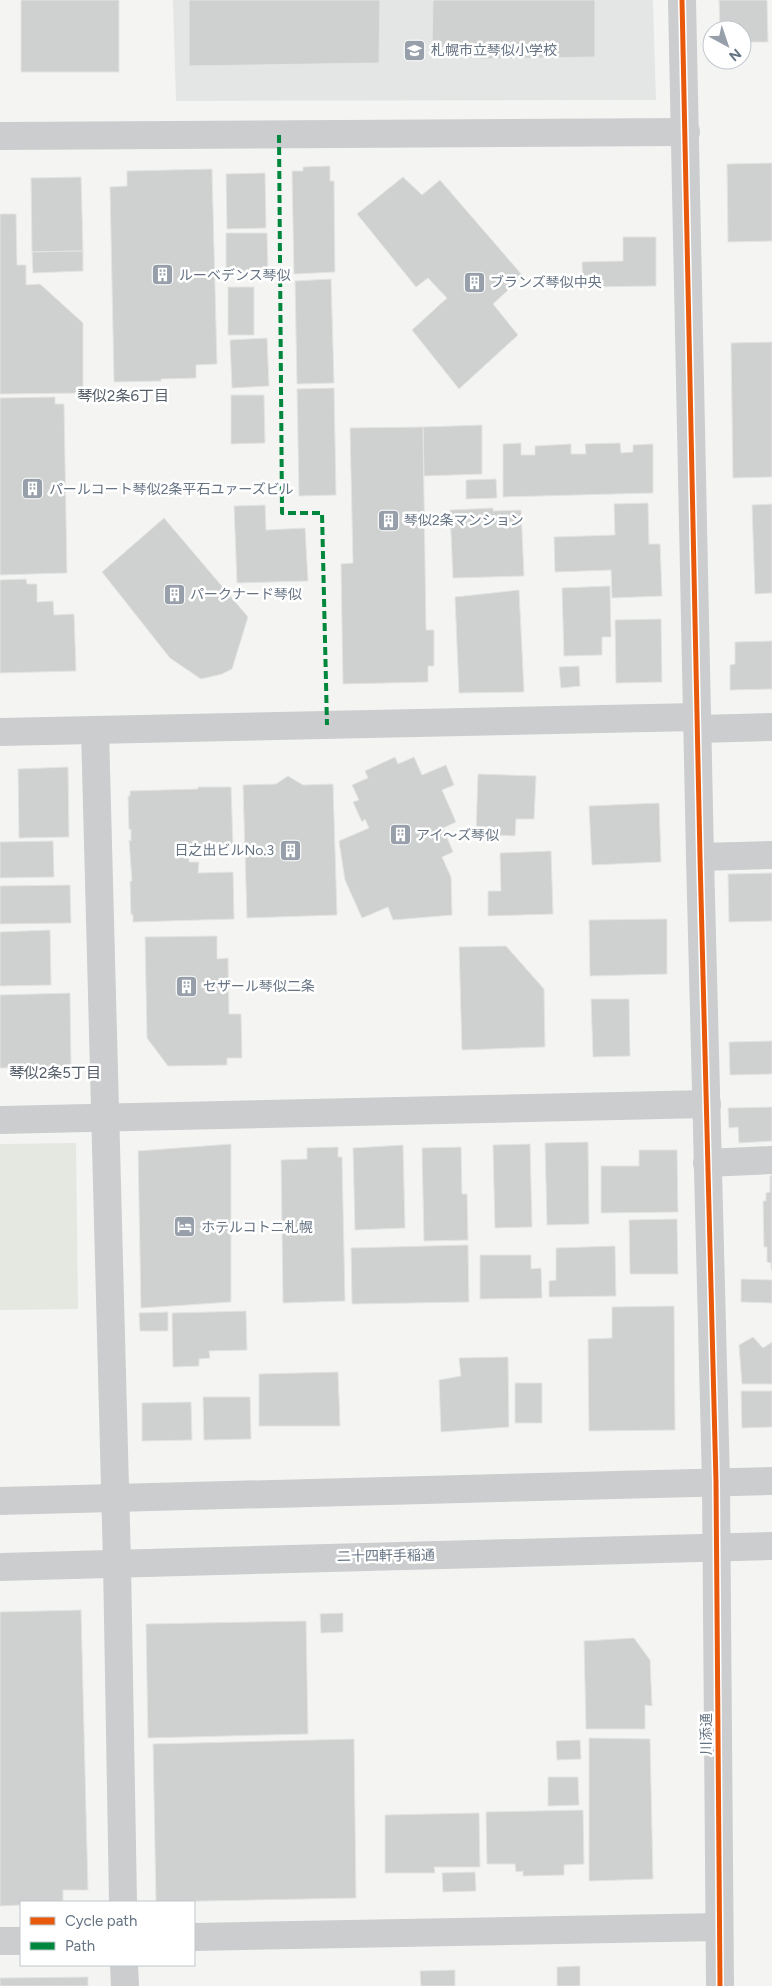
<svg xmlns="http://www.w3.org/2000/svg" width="772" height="1986" viewBox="0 0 772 1986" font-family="Figtree,'Noto Sans JP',sans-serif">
  <rect width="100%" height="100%" fill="#f4f5f3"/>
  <polygon fill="#e4e6e6" points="173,0 653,0 656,100 176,101"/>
  <polygon fill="#e4e8e1" points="76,1143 78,1309 0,1310 0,1144"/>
  <g fill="#cfd0d0" stroke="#e4e4e3">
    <rect x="21" y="0" width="98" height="72"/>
    <polygon points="189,0 380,0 379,63 189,66"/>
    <polygon points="433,0 595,0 595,57 480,59 478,46 432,48"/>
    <polygon points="719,0 767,0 768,42 742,42 742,30 720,30"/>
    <polygon points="772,163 772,241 728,242 727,164"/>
    <polygon points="330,166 330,181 334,181 335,272 294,274 292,171 303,171 303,167"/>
    <polygon points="212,169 217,364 196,365 196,378 161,379 161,381 114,382 110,187 127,186 127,171"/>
    <polygon points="265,173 266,228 227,229 226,174"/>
    <polygon points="81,177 83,251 32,252 31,178"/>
    <polygon points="403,177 422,195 440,180 523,276 493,304 518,335 459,389 412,330 447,298 428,278 416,287 357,214"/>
    <polygon points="0,214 16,214 17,265 26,265 26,285 40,284 83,323 83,393 0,394"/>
    <polygon points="226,233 267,233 268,273 226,273"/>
    <polygon points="623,237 656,237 656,286 583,287 582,262 623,261"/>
    <polygon points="83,251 83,271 33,273 32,252"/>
    <polygon points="331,279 334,383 297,384 295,281"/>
    <rect x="228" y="287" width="26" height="48"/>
    <polygon points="267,338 269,386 232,388 230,340"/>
    <polygon points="772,342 772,477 733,478 731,343"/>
    <polygon points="334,388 336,495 299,496 297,389"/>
    <polygon points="231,395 264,395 265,443 231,444"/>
    <polygon points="55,397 55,404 64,404 67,573 0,575 0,398"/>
    <polygon points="482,425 482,474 424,476 423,427"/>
    <polygon points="423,427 426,630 434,630 434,666 428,666 428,682 343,684 341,564 353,563 350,428"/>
    <polygon points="521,443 521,455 535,455 535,446 571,444 571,454 586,454 585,444 620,443 621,453 633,452 633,445 653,444 653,493 503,497 503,444"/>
    <polygon points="496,479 497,498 466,499 466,480"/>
    <polygon points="648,503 649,544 660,544 662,596 612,598 611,570 555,572 554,537 615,535 614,504"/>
    <polygon points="772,504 772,593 755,594 752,505"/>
    <polygon points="265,505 266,530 305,528 308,581 237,583 234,506"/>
    <polygon points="493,508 493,511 521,510 524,576 453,578 450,510"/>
    <polygon points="164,518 248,617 232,669 222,674 201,679 170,658 102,572"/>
    <polygon points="26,579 27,584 37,584 37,602 53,601 54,615 74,614 76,671 0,673 0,580"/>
    <polygon points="610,586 611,637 602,637 602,655 564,656 562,588"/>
    <polygon points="519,590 524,692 459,693 455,597"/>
    <polygon points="661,619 662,682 616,683 615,620"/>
    <polygon points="772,641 772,689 730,690 730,665 735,664 735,642"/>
    <polygon points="579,666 580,686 561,688 559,667"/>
    <polygon points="395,757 398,764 414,757 422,775 446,765 454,785 442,790 456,822 443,828 453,852 442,857 451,877 452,915 393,920 388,907 362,918 345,880 339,841 369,828 365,819 362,822 353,802 359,800 352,785 368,778 365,771"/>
    <polygon points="68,767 69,837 19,838 18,769"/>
    <polygon points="478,774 536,776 534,819 516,819 515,836 476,834"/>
    <polygon points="288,776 303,785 333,784 337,915 247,918 243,785 276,784"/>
    <polygon points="198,787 231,787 233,846 189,847 189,862 199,862 198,873 233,872 234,919 133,922 133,914 131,915 130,881 132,881 129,840 131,841 131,829 129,830 128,796 130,796 130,791 198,789"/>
    <polygon points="659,803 661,862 592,865 589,806"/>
    <polygon points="53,841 54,877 0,878 0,842"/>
    <polygon points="551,851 553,914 488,916 488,891 501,891 500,853"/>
    <polygon points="772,873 772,921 729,922 728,874"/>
    <polygon points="70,885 71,923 0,924 0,886"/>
    <polygon points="667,919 667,974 590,976 589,920"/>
    <polygon points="50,930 51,985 0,986 0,932"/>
    <polygon points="217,936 217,959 228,958 229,1014 241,1014 242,1058 227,1058 227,1065 168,1066 147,1038 145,937"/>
    <polygon points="506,946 544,989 545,1047 462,1050 459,947"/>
    <polygon points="70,993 71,1066 0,1068 0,995"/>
    <polygon points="591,999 629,999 630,1056 593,1057"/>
    <polygon points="772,1041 772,1074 730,1075 729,1042"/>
    <polygon points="772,1107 772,1141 739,1143 738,1127 729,1128 728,1108"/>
    <polygon points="588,1142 589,1224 547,1225 545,1143"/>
    <polygon points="231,1144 231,1302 141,1308 138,1151"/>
    <polygon points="530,1144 532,1227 495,1228 493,1145"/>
    <polygon points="403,1145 405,1228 355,1230 353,1148"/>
    <polygon points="338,1147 338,1157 342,1157 345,1301 283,1303 281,1160 307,1159 307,1148"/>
    <polygon points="461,1147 462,1194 467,1194 468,1240 424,1241 422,1148"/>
    <polygon points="639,1150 677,1150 678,1212 601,1213 601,1166 639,1166"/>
    <polygon points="772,1175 772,1269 771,1269 771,1263 767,1262 767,1247 764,1247 763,1201 766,1201 766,1193 770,1192 770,1176"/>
    <polygon points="677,1219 678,1274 630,1274 629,1220"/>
    <polygon points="468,1245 469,1302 352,1304 351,1248"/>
    <polygon points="615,1246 616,1296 549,1297 549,1281 556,1280 556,1248"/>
    <polygon points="480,1255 531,1255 531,1269 541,1268 542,1298 480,1299"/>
    <polygon points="741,1279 772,1280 772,1303 741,1302"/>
    <polygon points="674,1306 675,1430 589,1431 588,1339 612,1338 612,1307"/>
    <polygon points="246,1311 247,1350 209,1351 210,1358 199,1359 199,1366 173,1367 172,1313"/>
    <polygon points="168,1312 168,1331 140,1331 139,1313"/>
    <polygon points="753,1337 763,1348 772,1342 772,1384 742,1384 739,1345"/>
    <polygon points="508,1357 509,1427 441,1432 439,1380 461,1376 459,1358"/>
    <polygon points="338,1372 340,1426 259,1426 259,1374"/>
    <rect x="515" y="1383" width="27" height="40"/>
    <polygon points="741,1391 772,1391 772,1427 742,1428"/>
    <polygon points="203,1397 250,1397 251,1439 204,1440"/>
    <polygon points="191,1402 192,1440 142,1441 142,1403"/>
    <polygon points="81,1610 88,1890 63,1890 63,1902 21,1902 21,1905 0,1906 0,1612"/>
    <polygon points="343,1613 343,1632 321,1633 320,1614"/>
    <polygon points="306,1621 308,1734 148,1738 146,1624"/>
    <polygon points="634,1638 650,1660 652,1706 645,1705 645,1729 586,1729 584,1641"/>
    <polygon points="589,1738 650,1739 653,1879 589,1881"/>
    <polygon points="354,1739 356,1898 156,1902 153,1744"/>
    <polygon points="580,1740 581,1759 557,1760 556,1741"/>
    <polygon points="548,1777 578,1777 579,1805 548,1806"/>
    <polygon points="583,1810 584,1864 564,1865 564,1875 523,1876 523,1871 516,1872 515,1864 487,1864 486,1812"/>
    <polygon points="479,1813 480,1867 434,1867 435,1873 385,1873 385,1815"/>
    <polygon points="475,1872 476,1891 443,1892 442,1873"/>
    <polygon points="580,1966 580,1986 557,1986 557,1967"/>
    <polygon points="455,1970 455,1986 421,1986 420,1971"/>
    <polygon points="88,1977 88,1986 0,1986 0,1978"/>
  </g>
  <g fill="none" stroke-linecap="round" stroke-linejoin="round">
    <g stroke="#cccdce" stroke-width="28">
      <polyline points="682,0 700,857 716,1482 720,1986"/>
      <polyline points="0,136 686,132"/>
      <polyline points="698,729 772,727"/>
      <polyline points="95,730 117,1563 123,1902"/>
      <polyline points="0,732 697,717"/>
      <polyline points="700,857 772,855"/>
      <polyline points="0,1120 707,1104"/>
      <polyline points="707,1163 772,1160"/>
      <polyline points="0,1501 772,1481"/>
      <polyline points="0,1567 772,1546"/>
      <polyline points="194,1937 719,1927"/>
      <polyline points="0,1941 21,1941"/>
      <polyline points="124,1965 125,1986"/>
    </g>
    <polyline stroke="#00873e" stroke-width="4" stroke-dasharray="8 4" stroke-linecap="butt" points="279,135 282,513 322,513 327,725"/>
    <defs>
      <polyline id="cycleway" points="682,0 700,857 716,1482 720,1986"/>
    </defs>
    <use href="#cycleway" stroke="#fff" stroke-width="8"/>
    <use href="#cycleway" stroke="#e8590c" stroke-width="5"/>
  </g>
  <defs>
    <symbol id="school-square" viewBox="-11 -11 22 22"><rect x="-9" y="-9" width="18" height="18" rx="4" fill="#97a0aa" stroke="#fff"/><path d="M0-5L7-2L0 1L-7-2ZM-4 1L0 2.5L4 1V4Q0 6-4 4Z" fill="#fff"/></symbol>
    <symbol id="building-square" viewBox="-11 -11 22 22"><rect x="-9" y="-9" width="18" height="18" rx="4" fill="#97a0aa" stroke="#fff"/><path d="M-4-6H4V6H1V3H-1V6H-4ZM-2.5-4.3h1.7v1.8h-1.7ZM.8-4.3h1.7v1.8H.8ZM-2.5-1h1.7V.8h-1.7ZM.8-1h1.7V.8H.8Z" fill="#fff"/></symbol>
    <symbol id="hotel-square" viewBox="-11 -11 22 22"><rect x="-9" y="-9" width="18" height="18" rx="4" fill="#97a0aa" stroke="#fff"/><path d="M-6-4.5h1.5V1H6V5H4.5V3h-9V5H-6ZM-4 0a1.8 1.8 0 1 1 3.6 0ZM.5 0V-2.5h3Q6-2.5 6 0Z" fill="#fff"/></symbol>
  </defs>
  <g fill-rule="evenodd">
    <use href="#school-square" x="402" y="38" width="25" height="25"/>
    <use href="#building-square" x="150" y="262" width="25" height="25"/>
    <use href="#building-square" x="462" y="270" width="25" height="25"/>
    <use href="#building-square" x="20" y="476" width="25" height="25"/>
    <use href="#building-square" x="376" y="508" width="25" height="25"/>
    <use href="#building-square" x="162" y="582" width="25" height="25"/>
    <use href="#building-square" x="388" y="822" width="25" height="25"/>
    <use href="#building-square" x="278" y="838" width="25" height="25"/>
    <use href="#building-square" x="174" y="974" width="25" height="25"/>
    <use href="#hotel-square" x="172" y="1214" width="25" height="25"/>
  </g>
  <g text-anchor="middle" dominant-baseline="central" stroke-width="5" stroke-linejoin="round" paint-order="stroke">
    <g font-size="14" fill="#657383" stroke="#fff" text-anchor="start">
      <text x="431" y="50">札幌市立琴似小学校</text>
      <text x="179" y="275">ルーベデンス琴似</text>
      <text x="490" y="282">ブランズ琴似中央</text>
      <text x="49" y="489">パールコート琴似2条平石ユァーズビル</text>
      <text x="404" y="520">琴似2条マンション</text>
      <text x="190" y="594">パークナード琴似</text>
      <text x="416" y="835">アイ～ズ琴似</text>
      <text x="274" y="850" text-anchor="end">日之出ビルNo.3</text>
      <text x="203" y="986">セザール琴似二条</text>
      <text x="201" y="1227">ホテルコトニ札幌</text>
    </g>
    <g font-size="14" fill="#657383" stroke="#fff">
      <text transform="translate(386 1556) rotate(-1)">二十四軒手稲通</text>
      <text transform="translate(706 1734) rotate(-90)">川添通</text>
    </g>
    <g font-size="15" fill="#535d68" stroke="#fff">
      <text x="123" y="396">琴似2条6丁目</text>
      <text x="55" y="1073">琴似2条5丁目</text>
    </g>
  </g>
  <rect x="20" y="1901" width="175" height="65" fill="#ffffff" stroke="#c1c7cd"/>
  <rect x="30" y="1917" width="25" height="8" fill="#e8590c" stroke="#c1c7cd"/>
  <text x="65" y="1926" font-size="15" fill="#657383">Cycle path</text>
  <rect x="30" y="1942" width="25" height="8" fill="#00873e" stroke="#c1c7cd"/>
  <text x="65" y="1951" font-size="15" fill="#657383">Path</text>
  <g transform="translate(727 45) rotate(140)"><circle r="24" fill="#ffffff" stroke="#c1c7cd"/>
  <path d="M0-4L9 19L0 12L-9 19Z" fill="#97a0aa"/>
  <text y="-8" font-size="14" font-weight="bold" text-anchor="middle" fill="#657383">N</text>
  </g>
</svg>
